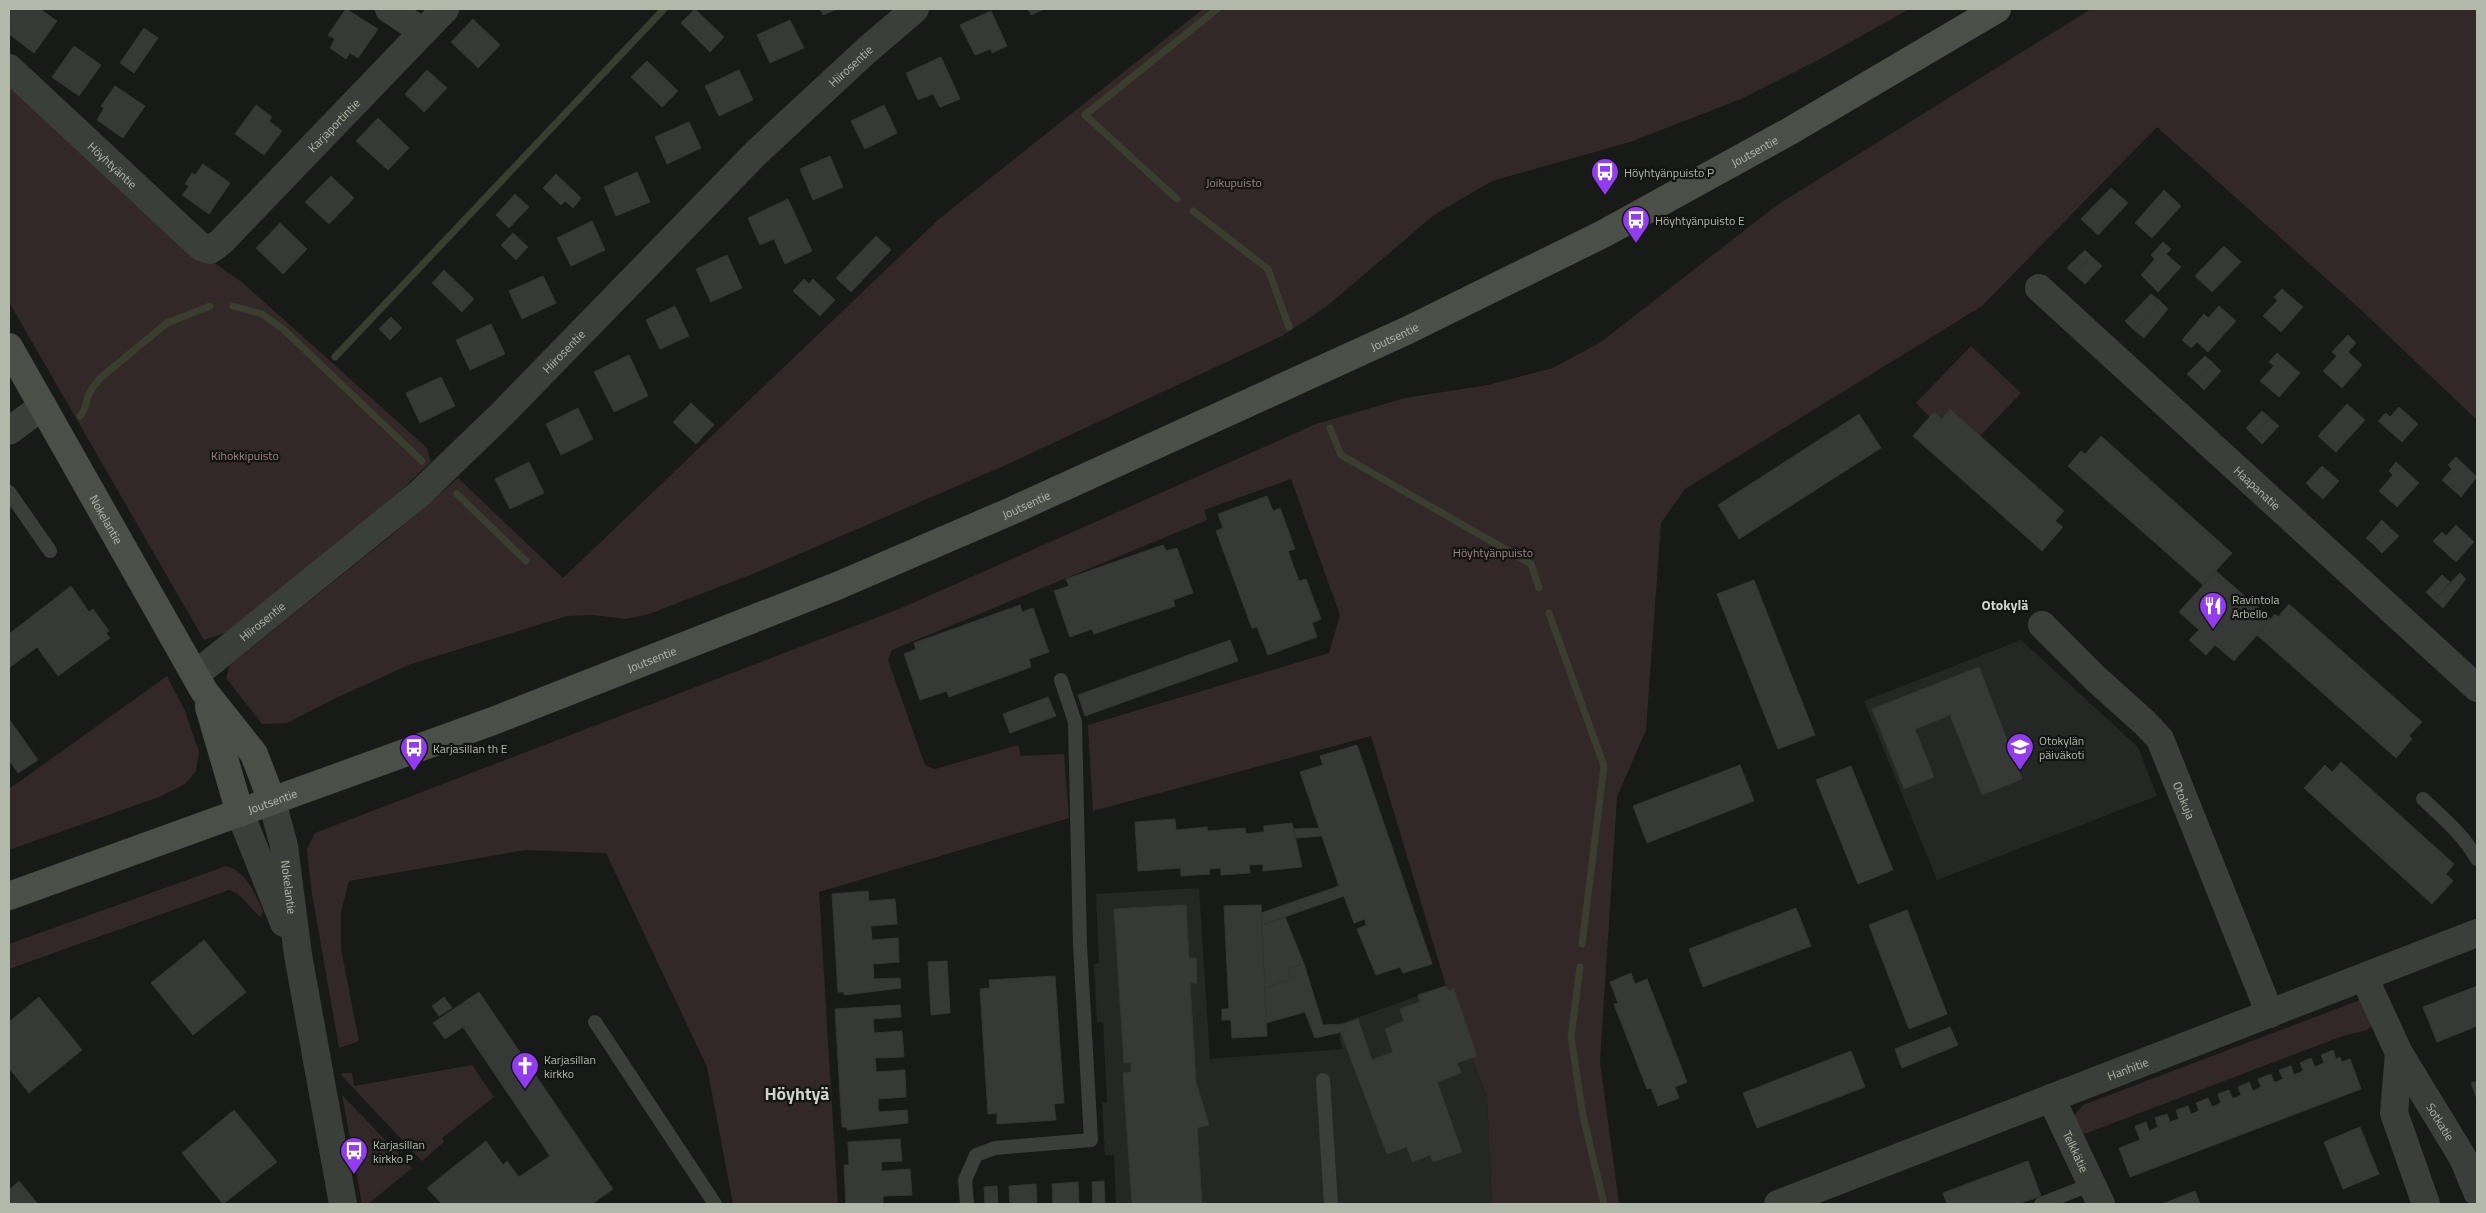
<svg xmlns="http://www.w3.org/2000/svg" width="2486" height="1213" viewBox="0 0 2486 1213" font-family="'Titillium Web',sans-serif">
  <rect width="100%" height="100%" fill="#181a18"/>
  <g fill="#242724">
    <polygon points="2021,640 2138,747 2157,796 1937,880 1864,701"/>
    <polygon points="1199,888 1210,1059 1343,1049 1339,1037 1342,1023 1446,986 1487,1098 1492,1204 1116,1204 1114,1155 1105,1155 1102,1103 1107,1102 1103,1022 1097,1022 1094,964 1099,963 1096,894"/>
  </g>
  <g fill="#322828">
    <polygon points="1203,9 1909,9 1824,57 1741,99 1630,142 1492,181 1434,215 1326,307 1282,336 1006,465 755,573 649,614 627,619 592,615 567,616 411,664 338,697 287,723 262,724 226,678 230,665 393,534 458,478 563,578 939,219"/>
    <polygon points="2091,9 2477,9 2477,420 2359,308 2157,127 1982,306 1685,489 1661,523 1646,730 1617,797 1600,1062 1619,1204 1492,1204 1487,1098 1446,986 1371,736 1093,811 1088,725 1329,653 1340,615 1291,479 1204,510 1207,520 892,650 888,660 925,765 935,769 1018,745 1021,756 1064,754 1069,818 819,892 838,1204 733,1204 707,1067 606,853 525,850 349,881 341,911 341,949 359,1041 339,1048 311,888 307,849 315,833 899,609 1316,424 1405,398 1488,385 1553,368 1601,342 1777,205"/>
    <polygon points="9,81 166,229 243,283 427,448 431,462 399,492 234,630 204,640 9,302"/>
    <polygon points="1971,346 2021,393 1980,436 1950,410 1942,419 1930,417 1916,403"/>
    <polygon points="167,676 185,711 199,752 196,771 185,784 159,797 9,850 9,789"/>
    <path d="M226,866C245,870 256,895 263,911L260,917L238,894L229,890L9,969V944Z"/>
    <polygon points="2360,1000 2373,1024 2367,1030 2343,1036 2087,1133 2081,1134 2072,1118 2083,1105"/>
    <polygon points="472,1065 494,1097 442,1138 444,1142 422,1161 341,1075 342,1073 352,1073 354,1086"/>
    <polygon points="342,1095 412,1168 368,1204 362,1204"/>
  </g>
  <g fill="none" stroke-linecap="round" stroke-linejoin="round">
    <g stroke="#3a3e2e" stroke-width="7">
      <polyline points="1177,199 1085,115 1217,9"/>
      <polyline points="1193,211 1268,269 1289,327"/>
      <polyline points="233,306 262,314 283,329 422,461"/>
      <polyline points="335,357 664,9"/>
      <path d="M80,416C86,409 86,404 88,396C92,387 97,381 104,375L167,323L210,306"/>
      <polyline points="1330,428 1341,455 1531,564 1539,588"/>
      <polyline points="457,494 526,561"/>
      <polyline points="1549,613 1604,766 1582,944"/>
      <polyline points="1580,967 1571,1037 1583,1116 1604,1204"/>
    </g>
  </g>
  <g fill="#363935" stroke="#333632">
    <polygon points="9,9 40,9 57,21 34,53 9,34 11,27 9,26"/>
    <polygon points="346,9 378,29 358,58 350,53 346,59 330,48 335,39 328,35"/>
    <polygon points="695,9 724,37 710,52 681,23"/>
    <polygon points="820,9 837,9 823,15"/>
    <polygon points="1028,9 1044,9 1031,15"/>
    <polygon points="991,11 1007,46 992,53 991,49 975,55 960,25"/>
    <polygon points="473,19 500,45 478,68 451,42"/>
    <polygon points="790,20 804,48 770,63 757,35"/>
    <polygon points="144,28 158,38 134,73 120,63"/>
    <polygon points="74,46 101,65 79,96 52,77"/>
    <polygon points="941,57 960,99 940,107 933,94 918,100 906,73"/>
    <polygon points="647,61 678,91 662,107 631,77"/>
    <polygon points="427,70 447,88 424,112 405,94"/>
    <polygon points="739,70 753,100 719,116 705,86"/>
    <polygon points="115,86 145,106 123,138 97,120 104,108 101,106"/>
    <polygon points="256,105 272,117 269,121 282,131 264,155 235,134"/>
    <polygon points="884,105 897,133 865,149 851,121"/>
    <polygon points="378,118 409,148 388,170 356,141"/>
    <polygon points="689,122 701,148 667,164 655,137"/>
    <polygon points="830,156 843,187 813,200 800,169"/>
    <polygon points="203,164 230,183 209,214 182,195 189,186 185,184 192,173 195,175"/>
    <polygon points="637,172 650,202 616,216 604,187"/>
    <polygon points="556,174 581,198 573,208 565,201 561,205 543,188"/>
    <polygon points="331,176 354,198 329,224 305,202"/>
    <polygon points="2111,188 2128,203 2098,235 2081,219"/>
    <polygon points="2164,190 2181,206 2152,238 2135,223"/>
    <polygon points="515,194 529,207 509,228 496,215"/>
    <polygon points="788,199 812,251 785,264 774,239 760,245 748,218"/>
    <polygon points="592,221 605,250 571,266 557,238"/>
    <polygon points="280,223 307,249 283,274 256,248"/>
    <polygon points="513,233 528,247 516,260 501,245"/>
    <polygon points="876,236 891,250 851,292 836,278"/>
    <polygon points="2163,242 2171,249 2166,254 2181,267 2158,292 2141,275 2155,259 2151,255"/>
    <polygon points="2224,246 2241,262 2212,292 2195,276"/>
    <polygon points="2085,250 2091,256 2074,274 2067,268"/>
    <polygon points="727,255 742,288 711,302 696,269"/>
    <polygon points="2091,256 2102,266 2085,284 2074,274"/>
    <polygon points="444,270 474,299 462,312 432,283"/>
    <polygon points="543,276 556,303 522,319 509,291"/>
    <polygon points="804,279 809,284 813,279 835,300 820,316 793,291"/>
    <polygon points="2282,289 2303,307 2281,332 2263,316 2278,300 2274,297"/>
    <polygon points="2151,294 2160,301 2134,330 2125,321"/>
    <polygon points="2160,301 2168,309 2144,338 2134,330"/>
    <polygon points="675,306 689,336 660,349 646,320"/>
    <polygon points="2219,306 2236,321 2208,352 2197,342 2191,348 2182,340 2204,314 2208,318"/>
    <polygon points="391,317 402,328 390,340 379,329"/>
    <polygon points="491,324 505,354 470,370 456,340"/>
    <polygon points="2348,335 2356,343 2348,352 2362,365 2342,388 2323,371 2337,356 2332,352"/>
    <polygon points="2277,353 2300,373 2279,397 2260,381 2274,366 2269,362"/>
    <polygon points="629,355 648,396 614,412 594,372"/>
    <polygon points="2205,356 2213,363 2196,382 2187,374"/>
    <polygon points="2213,363 2221,371 2204,390 2196,382"/>
    <polygon points="441,377 455,406 420,423 406,393"/>
    <polygon points="691,403 714,425 696,444 673,422"/>
    <polygon points="2347,404 2365,420 2336,452 2318,436"/>
    <polygon points="2399,407 2418,424 2402,442 2378,421 2386,413 2390,417"/>
    <polygon points="578,408 593,439 561,455 546,424"/>
    <polygon points="1950,409 2064,511 2055,521 2063,527 2042,551 1913,436 1934,412 1942,419"/>
    <polygon points="2262,411 2270,418 2254,436 2246,428"/>
    <polygon points="1859,414 1881,448 1739,539 1718,505"/>
    <polygon points="2270,418 2279,426 2262,444 2254,436"/>
    <polygon points="2101,436 2232,553 2203,585 2068,466 2081,451 2085,454"/>
    <polygon points="2456,457 2477,477 2461,497 2442,480 2452,469 2448,465"/>
    <polygon points="529,462 544,493 510,509 495,479"/>
    <polygon points="2396,462 2419,483 2397,507 2379,491 2393,475 2389,471"/>
    <polygon points="2322,466 2331,474 2314,491 2306,483"/>
    <polygon points="2331,474 2339,481 2323,499 2314,491"/>
    <polygon points="1267,496 1273,511 1280,508 1295,549 1288,551 1299,581 1306,579 1321,619 1312,623 1317,637 1268,655 1257,627 1252,628 1216,531 1223,528 1218,514"/>
    <polygon points="2382,520 2390,528 2374,545 2366,538"/>
    <polygon points="2456,525 2474,542 2456,562 2433,541 2442,532 2446,536"/>
    <polygon points="2390,528 2399,536 2382,553 2374,545"/>
    <polygon points="1163,545 1166,551 1177,548 1193,593 1173,600 1175,606 1128,622 1094,634 1092,629 1070,637 1054,591 1069,586 1066,579"/>
    <polygon points="2216,571 2271,619 2234,661 2215,645 2206,655 2189,640 2199,630 2179,612"/>
    <polygon points="2460,573 2466,579 2443,608 2434,600"/>
    <polygon points="2442,575 2450,582 2434,600 2426,592"/>
    <polygon points="1754,580 1815,735 1778,749 1717,594"/>
    <polygon points="71,586 89,612 93,609 109,631 106,633 110,638 58,676 37,647 9,668 9,634"/>
    <polygon points="2289,604 2422,722 2409,736 2412,739 2396,758 2257,635 2275,614 2278,617"/>
    <polygon points="1020,605 1022,612 1033,608 1049,652 1029,659 1031,667 949,697 947,691 920,700 904,654 916,649 914,643"/>
    <polygon points="1230,640 1238,661 1085,716 1078,695"/>
    <polygon points="1979,667 2022,779 1982,795 1950,715 1915,729 1934,777 1904,789 1872,709"/>
    <polygon points="1048,697 1056,716 1010,733 1003,714"/>
    <polygon points="9,719 38,760 18,773 9,760"/>
    <polygon points="1357,745 1432,964 1403,973 1400,967 1376,975 1357,929 1366,925 1365,919 1354,923 1344,896 1262,925 1261,913 1339,886 1300,772 1323,765 1320,756"/>
    <polygon points="2341,762 2454,864 2446,874 2453,881 2432,904 2304,788 2325,765 2332,772"/>
    <polygon points="1740,765 1754,801 1647,843 1633,806"/>
    <polygon points="1851,766 1893,870 1858,884 1816,780"/>
    <polygon points="1175,819 1176,830 1207,827 1208,831 1245,828 1246,834 1264,832 1264,826 1292,823 1302,867 1263,871 1263,864 1249,865 1250,873 1221,875 1221,868 1209,869 1210,874 1181,876 1181,868 1138,871 1135,822"/>
    <polygon points="1319,828 1322,836 1296,838 1294,829"/>
    <polygon points="868,891 869,901 895,899 897,924 871,926 871,929 872,940 898,938 899,962 873,964 874,979 900,978 901,988 844,995 844,992 838,992 832,894"/>
    <polygon points="1186,905 1189,958 1196,958 1197,983 1190,983 1196,1082 1209,1125 1197,1128 1202,1204 1132,1204 1123,1073 1131,1072 1131,1063 1124,1063 1114,909"/>
    <polygon points="1261,905 1267,1036 1232,1038 1231,1020 1222,1020 1222,1009 1229,1009 1224,906"/>
    <polygon points="1796,908 1811,946 1703,987 1689,949"/>
    <polygon points="1907,910 1947,1014 1909,1029 1869,925"/>
    <polygon points="1285,917 1304,964 1288,969 1292,979 1265,988 1262,925"/>
    <polygon points="204,940 246,992 193,1035 151,983"/>
    <polygon points="947,961 950,1013 931,1015 928,962"/>
    <polygon points="1304,964 1323,1025 1344,1024 1347,1031 1315,1038 1305,1012 1266,1023 1265,988 1292,979 1288,969"/>
    <polygon points="1631,973 1635,984 1647,979 1687,1082 1675,1087 1679,1098 1658,1106 1651,1088 1647,1089 1614,1004 1618,1003 1610,982"/>
    <polygon points="1055,976 1064,1103 1054,1104 1056,1120 997,1124 997,1113 988,1114 980,989 990,988 989,980"/>
    <polygon points="1446,986 1448,991 1454,989 1477,1056 1457,1063 1461,1073 1437,1082 1462,1152 1433,1162 1430,1155 1412,1162 1407,1147 1387,1154 1341,1033 1347,1031 1344,1024 1358,1019 1372,1060 1393,1052 1385,1029 1404,1021 1400,1009 1420,1002 1418,995"/>
    <polygon points="2477,986 2477,1026 2437,1042 2423,1007"/>
    <polygon points="479,992 613,1189 592,1204 442,1204 427,1188 486,1141 503,1165 507,1161 519,1177 550,1156 463,1027 445,1039 433,1023"/>
    <polygon points="39,997 82,1050 29,1093 9,1068 9,1022"/>
    <polygon points="444,997 452,1008 439,1016 432,1006"/>
    <polygon points="900,1005 901,1017 873,1019 874,1033 902,1031 904,1057 875,1058 876,1069 876,1072 905,1070 906,1097 878,1099 878,1108 879,1112 907,1110 908,1123 847,1130 847,1127 842,1127 835,1009"/>
    <polygon points="1950,1027 1958,1045 1902,1068 1895,1049"/>
    <polygon points="2333,1050 2336,1059 2340,1057 2342,1062 2350,1059 2361,1089 2130,1177 2119,1148 2140,1140 2135,1126 2146,1122 2149,1131 2158,1127 2155,1118 2167,1114 2170,1122 2179,1119 2176,1110 2188,1106 2191,1114 2194,1113 2199,1111 2196,1103 2208,1098 2212,1107 2214,1106 2221,1103 2218,1094 2229,1090 2232,1098 2235,1098 2241,1095 2238,1087 2249,1082 2253,1091 2261,1087 2258,1079 2271,1074 2274,1082 2276,1082 2283,1079 2279,1070 2291,1066 2294,1075 2303,1071 2300,1063 2311,1058 2315,1067 2324,1063 2321,1055"/>
    <polygon points="1851,1051 1865,1087 1757,1128 1743,1093"/>
    <polygon points="2477,1081 2477,1099 2471,1083"/>
    <polygon points="234,1110 277,1162 223,1204 182,1153"/>
    <polygon points="2360,1127 2379,1174 2343,1189 2324,1142"/>
    <polygon points="900,1139 902,1161 881,1162 882,1171 910,1169 912,1195 883,1196 883,1204 846,1204 844,1165 849,1165 848,1142"/>
    <polygon points="2028,1161 2041,1196 2018,1204 1947,1204 1943,1193"/>
    <polygon points="19,1181 38,1204 9,1204 9,1190"/>
    <polygon points="1104,1181 1105,1204 1093,1204 1092,1182"/>
    <polygon points="1078,1182 1079,1204 1053,1204 1052,1184"/>
    <polygon points="1036,1184 1037,1204 1010,1204 1009,1186"/>
    <polygon points="997,1186 998,1204 985,1204 984,1187"/>
    <polygon points="2195,1191 2200,1204 2162,1204"/>
  </g>
  <g fill="none" stroke-linecap="round" stroke-linejoin="round">
    <g stroke="#3b3f39" stroke-width="14">
      <polyline points="9,492 50,551"/>
      <path d="M2423,799C2443,818 2463,834 2477,859"/>
      <polyline points="595,1022 715,1204"/>
      <polyline points="1323,1080 1331,1204"/>
      <polyline points="967,1204 965,1180 976,1155 995,1148 1091,1140 1080,945 1075,722 1061,680"/>
      <polyline points="2041,1204 2092,1184"/>
    </g>
    <g stroke="#3b3f39" stroke-width="28">
      <polyline points="389,9 423,32"/>
      <path id="s1" d="M9,68L201,247L210,250L221,242L445,9"/>
      <path id="s2" d="M2039,288L2477,688"/>
      <polyline points="9,431 43,406"/>
      <path id="s3" d="M2042,625L2096,679L2145,723L2160,739L2270,1014"/>
      <path id="s4" d="M195,675L419,494L503,413L756,153L867,50L915,9"/>
      <path id="s5" d="M272,801L284,846L298,955L343,1204"/>
      <polyline points="240,813 284,923"/>
      <path id="s6" d="M2364,977L2399,1053L2463,1158L2477,1192"/>
      <polyline points="2399,1053 2394,1113 2426,1204"/>
      <path id="s7" d="M2051,1098L2101,1204"/>
      <path id="s8" d="M1778,1204L2477,933"/>
    </g>
    <g stroke="#4a4f47" stroke-width="28">
      <path id="s9" d="M9,347L204,691L254,754L272,801"/>
      <polyline points="209,707 240,813"/>
      <path id="s10" d="M9,896L493,721L837,586L1009,512L1406,331L1603,234L1790,131L1997,9"/>
    </g>
  </g>
  <defs>
    <symbol id="bus-pin" viewBox="-11 -11 22 30"><path d="M0 17L-7.5 6A9.5 9.5 0 1 1 7.5 6Z" fill="#933bef" stroke="#131513"/><path d="M-5-6H5V4H4V6H2V4H-2V6H-4V4H-5ZM-3.5-4V0h7V-4ZM-3.5 1.2v1.5H-2V1.2ZM2 1.2v1.5H3.5V1.2Z" fill="#fff"/></symbol>
    <symbol id="restaurant-pin" viewBox="-11 -11 22 30"><path d="M0 17L-7.5 6A9.5 9.5 0 1 1 7.5 6Z" fill="#933bef" stroke="#131513"/><path d="M-5-6h1v4h1v-4h1v4h1v-4h1v5L-1.5 .5V6h-2V.5L-5-1ZM5-6V6H3V1.5H1.5Q1.5-4 5-6Z" fill="#fff"/></symbol>
    <symbol id="school-pin" viewBox="-11 -11 22 30"><path d="M0 17L-7.5 6A9.5 9.5 0 1 1 7.5 6Z" fill="#933bef" stroke="#131513"/><path d="M0-5L7-2L0 1L-7-2ZM-4 1L0 2.5L4 1V4Q0 6-4 4Z" fill="#fff"/></symbol>
    <symbol id="church-pin" viewBox="-11 -11 22 30"><path d="M0 17L-7.5 6A9.5 9.5 0 1 1 7.5 6Z" fill="#933bef" stroke="#131513"/><path d="M-1.2-6h2.4v3.5h3.3v2.4h-3.3V6h-2.4V-.1h-3.3v-2.4h3.3Z" fill="#fff"/></symbol>
  </defs>
  <g fill-rule="evenodd">
    <use href="#bus-pin" x="1589" y="156" width="32" height="43"/>
    <use href="#bus-pin" x="1620" y="204" width="32" height="43"/>
    <use href="#restaurant-pin" x="2197" y="590" width="32" height="43"/>
    <use href="#school-pin" x="2004" y="731" width="32" height="43"/>
    <use href="#bus-pin" x="398" y="732" width="32" height="43"/>
    <use href="#church-pin" x="509" y="1050" width="32" height="43"/>
    <use href="#bus-pin" x="338" y="1135" width="32" height="43"/>
  </g>
  <g text-anchor="middle" dominant-baseline="central" stroke-width="4.5" stroke-linejoin="round" paint-order="stroke">
    <g font-size="12" fill="#b2b9aa" stroke="#131513">
      <text stroke="none"><textPath href="#s4" startOffset="896">Hiirosentie</textPath></text>
      <text stroke="none"><textPath href="#s1" startOffset="448">Karjaportintie</textPath></text>
      <text stroke="none"><textPath href="#s10" startOffset="1900">Joutsentie</textPath></text>
      <text stroke="none"><textPath href="#s1" startOffset="142">Höyhtyäntie</textPath></text>
      <text stroke="none"><textPath href="#s10" startOffset="1495">Joutsentie</textPath></text>
      <text stroke="none"><textPath href="#s4" startOffset="491">Hiirosentie</textPath></text>
      <text stroke="none"><textPath href="#s2" startOffset="296">Haapanatie</textPath></text>
      <text stroke="none"><textPath href="#s10" startOffset="1090">Joutsentie</textPath></text>
      <text stroke="none"><textPath href="#s9" startOffset="198">Nokelantie</textPath></text>
      <text stroke="none"><textPath href="#s4" startOffset="86">Hiirosentie</textPath></text>
      <text stroke="none"><textPath href="#s10" startOffset="685">Joutsentie</textPath></text>
      <text stroke="none"><textPath href="#s10" startOffset="280">Joutsentie</textPath></text>
      <text stroke="none"><textPath href="#s3" startOffset="230">Otokuja</textPath></text>
      <text stroke="none"><textPath href="#s5" startOffset="88">Nokelantie</textPath></text>
      <text stroke="none"><textPath href="#s8" startOffset="375">Hanhitie</textPath></text>
      <text stroke="none"><textPath href="#s6" startOffset="164">Sotkatie</textPath></text>
      <text stroke="none"><textPath href="#s7" startOffset="59">Telkkätie</textPath></text>
    </g>
    <g font-size="12" fill="#b2b9aa" stroke="#131513" text-anchor="start">
      <text x="1624" y="172">Höyhtyänpuisto P</text>
      <text x="1655" y="220">Höyhtyänpuisto E</text>
      <text x="2232" y="599">Ravintola<tspan x="2232" dy="14">Arbello</tspan></text>
      <text x="2039" y="740">Otokylän<tspan x="2039" dy="14">päiväkoti</tspan></text>
      <text x="433" y="748">Karjasillan th E</text>
      <text x="544" y="1059">Karjasillan<tspan x="544" dy="14">kirkko</tspan></text>
      <text x="373" y="1144">Karjasillan<tspan x="373" dy="14">kirkko P</tspan></text>
    </g>
    <g font-size="12" fill="#a48286" stroke="#131513">
      <text x="1234" y="182">Joikupuisto</text>
      <text x="245" y="455">Kihokkipuisto</text>
      <text x="1493" y="552">Höyhtyänpuisto</text>
    </g>
    <g font-size="14" font-weight="bold" fill="#d0d5cb" stroke="#131513">
      <text x="2005" y="604">Otokylä</text>
    </g>
    <g font-size="18" font-weight="bold" fill="#d0d5cb" stroke="#131513">
      <text x="797" y="1093">Höyhtyä</text>
    </g>
  </g>
  <rect width="2486" height="1213" fill="none" stroke="#b2b9aa" stroke-width="20"/>
</svg>
